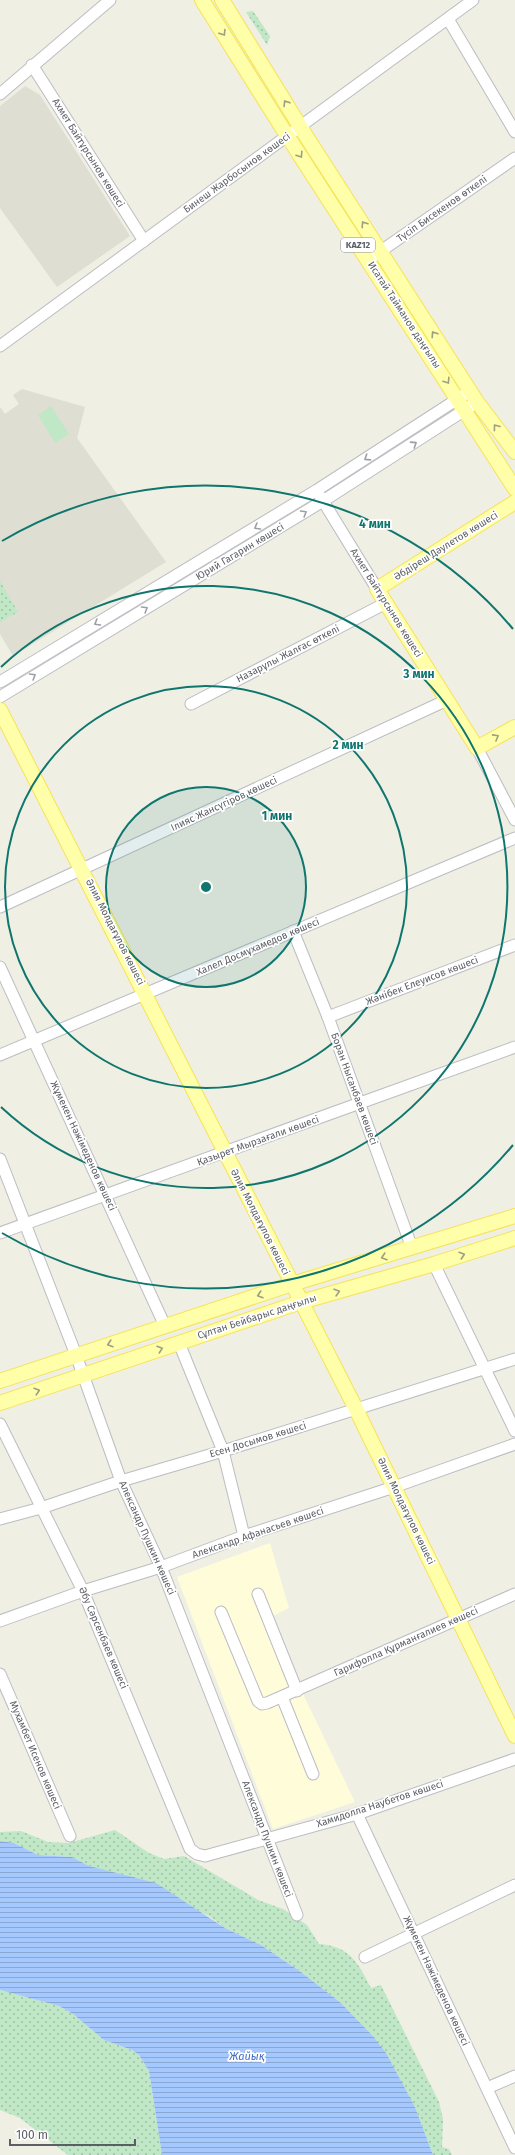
<svg xmlns="http://www.w3.org/2000/svg" width="515" height="2155" viewBox="0 0 515 2155" font-family="'Fira Sans',sans-serif">
  <defs>
    <pattern id="grass-dots" width="8" height="8" patternUnits="userSpaceOnUse"><rect width="8" height="8" fill="#c0e8c6"/><path d="M2 2h.1M6 6h.1" fill="none" stroke="#9fbfa4" stroke-width="1.8" stroke-linecap="round"/></pattern>
    <pattern id="water-rules" width="6" height="5" patternUnits="userSpaceOnUse"><rect width="6" height="5" fill="#a5c9ff"/><path d="M0 2.5h6" fill="none" stroke="#8aa6d2"/></pattern>
  </defs>
  <rect width="100%" height="100%" fill="#efefe4"/>
  <polygon fill="#fffcda" points="270,1543 289,1608 267,1619 355,1802 273,1829 177,1577"/>
  <g fill="#dfded2">
    <polygon points="25,86 40,95 130,236 57,287 0,208 0,106"/>
    <polygon points="22,389 85,407 77,438 166,562 13,656 0,634 0,407 5,414 19,404 13,395"/>
  </g>
  <g fill="url(#grass-dots)">
    <polygon points="253,11 270,36 267,45 246,12"/>
    <polygon points="0,581 18,612 0,622"/>
    <path d="M115,1830L149,1853L164,1859L184,1856L258,1900L283,1909L307,1925L319,1944C350,1946 358,1963 371,1988L381,1985L439,2102L443,2119L442,2147L449,2149L452,2155H433L415,2107L371,2034L341,2003L301,1972L261,1945L225,1928L209,1916L109,1872L89,1866L72,1857L38,1855L14,1843L0,1841V1832L21,1831L48,1842L69,1843Z"/>
    <polygon points="0,1990 59,2006 73,2014 104,2040 132,2050 139,2055 149,2071 162,2155 68,2155 20,2118 0,2110"/>
  </g>
  <polygon fill="#c0e8c6" points="51,406 69,434 55,443 38,415"/>
  <polygon fill="url(#water-rules)" points="0,1841 14,1843 38,1855 72,1857 89,1866 156,1883 225,1928 261,1945 301,1972 341,2003 371,2034 386,2053 415,2107 433,2155 162,2155 149,2071 139,2055 132,2050 104,2040 73,2014 59,2006 0,1990"/>
  <g fill="none" stroke-linecap="round" stroke-linejoin="round">
    <defs>
      <g id="minor">
        <polyline points="448,19 515,132"/>
        <polyline points="32,65 144,241"/>
        <polyline points="0,94 110,0"/>
        <polyline points="368,260 515,158"/>
        <polyline points="0,346 473,0"/>
        <polyline points="320,496 377,589"/>
        <polyline points="0,682 317,490 470,391"/>
        <polyline points="0,697 323,501 471,406"/>
        <polyline points="191,704 386,603"/>
        <polyline points="477,748 515,820"/>
        <polyline points="0,907 447,700"/>
        <polyline points="293,931 328,1017 412,1248"/>
        <polyline points="0,967 165,1326"/>
        <polyline points="328,1017 515,945"/>
        <polyline points="0,1055 515,838"/>
        <polyline points="0,1159 76,1355 121,1481 161,1567 297,1915"/>
        <polyline points="0,1233 515,1047"/>
        <polyline points="434,1264 515,1431"/>
        <polyline points="179,1343 223,1451 244,1536"/>
        <polyline points="0,1424 83,1591 190,1849 197,1854 205,1856 357,1814 515,1759"/>
        <polyline points="0,1519 41,1508 121,1481 223,1451 515,1359"/>
        <polyline points="258,1594 297,1691"/>
        <polyline points="221,1612 258,1701 262,1704 267,1703 515,1594"/>
        <polyline points="0,1621 83,1591 161,1567 244,1536 394,1487 515,1444"/>
        <polyline points="0,1674 70,1836"/>
        <polyline points="282,1697 313,1774"/>
        <polyline points="357,1814 515,2148"/>
        <polyline points="365,1957 515,1885"/>
        <polyline points="487,2088 515,2076"/>
      </g>
      <g id="major">
        <polyline points="202,0 281,126 515,489"/>
        <polyline points="222,0 306,136 477,402 515,452"/>
        <polyline points="515,502 377,589 477,748 515,727"/>
        <polyline points="0,710 356,1409 515,1736"/>
        <polyline points="0,1381 292,1284 515,1216"/>
        <polyline points="0,1403 301,1302 434,1264 515,1238"/>
      </g>
    </defs>
    <use href="#minor" stroke="#bcbdc3" stroke-width="13"/>
    <use href="#major" stroke="#f7e356" stroke-width="16"/>
    <use href="#minor" stroke="#fff" stroke-width="11"/>
    <use href="#major" stroke="#ffa" stroke-width="14"/>
  </g>
  <defs><path id="oneway-chevron" d="M-2-3.5L2.5 0L-2 3.5" fill="none" stroke-width="1.6" stroke-linecap="round" stroke-linejoin="round"/></defs>
  <g stroke="#9d9f81">
    <use href="#oneway-chevron" transform="translate(223 33) rotate(58)"/>
    <use href="#oneway-chevron" transform="translate(286 103) rotate(-122)"/>
    <use href="#oneway-chevron" transform="translate(300 155) rotate(57)"/>
    <use href="#oneway-chevron" transform="translate(364 224) rotate(-123)"/>
    <use href="#oneway-chevron" transform="translate(434 334) rotate(-123)"/>
    <use href="#oneway-chevron" transform="translate(447 381) rotate(57)"/>
    <use href="#oneway-chevron" transform="translate(496 427) rotate(-127)"/>
    <use href="#oneway-chevron" transform="translate(496 737) rotate(-29)"/>
    <use href="#oneway-chevron" transform="translate(462 1255) rotate(-18)"/>
    <use href="#oneway-chevron" transform="translate(384 1257) rotate(163)"/>
    <use href="#oneway-chevron" transform="translate(337 1292) rotate(-16)"/>
    <use href="#oneway-chevron" transform="translate(260 1295) rotate(162)"/>
    <use href="#oneway-chevron" transform="translate(110 1344) rotate(162)"/>
    <use href="#oneway-chevron" transform="translate(160 1349) rotate(-19)"/>
    <use href="#oneway-chevron" transform="translate(37 1391) rotate(-18)"/>
  </g>
  <g stroke="#9d9fa3">
    <use href="#oneway-chevron" transform="translate(414 444) rotate(-33)"/>
    <use href="#oneway-chevron" transform="translate(367 458) rotate(147)"/>
    <use href="#oneway-chevron" transform="translate(304 513) rotate(-31)"/>
    <use href="#oneway-chevron" transform="translate(257 527) rotate(149)"/>
    <use href="#oneway-chevron" transform="translate(145 609) rotate(-31)"/>
    <use href="#oneway-chevron" transform="translate(97 623) rotate(149)"/>
    <use href="#oneway-chevron" transform="translate(33 676) rotate(-31)"/>
  </g>
  <circle cx="206" cy="887" r="100" fill="#0f766e" fill-opacity=".12"/>
  <g fill="none" stroke="#0f766e" stroke-width="2">
    <circle cx="206" cy="887" r="100"/>
    <circle cx="206" cy="887" r="201"/>
    <path d="M1 667A301 301 0 1 1 1 1107"/>
    <path d="M513 1145A401 401 0 0 1 2 1233M2 541A401 401 0 0 1 513 629"/>
  </g>
  <g text-anchor="middle" dominant-baseline="central" stroke-width="3.5" stroke-linejoin="round" paint-order="stroke">
    <rect fill="#fff" stroke="#8d8f93" stroke-width="1" x="341" y="238" width="34" height="14" rx="3"/>
    <g font-size="9" font-weight="bold" fill="#5c5f65">
      <text x="358" y="245">KAZ12</text>
    </g>
    <g font-size="10" fill="#5c5f65" stroke="#fff">
      <text transform="translate(88 153) rotate(58)">Ахмет Байтұрсынов көшесі</text>
      <text transform="translate(237 173) rotate(-36)">Бинеш Жарбосынов көшесі</text>
      <text transform="translate(442 209) rotate(-35)">Түсіп Бисекенов өткелі</text>
      <text transform="translate(404 315) rotate(57)">Исатай Тайманов даңғылы</text>
      <text transform="translate(446 546) rotate(-32)">Әбдіреш Дәулетов көшесі</text>
      <text transform="translate(240 552) rotate(-31)">Юрий Гагарин көшесі</text>
      <text transform="translate(386 603) rotate(58)">Ахмет Байтұрсынов көшесі</text>
      <text transform="translate(288 654) rotate(-27)">Назарұлы Жалғас өткелі</text>
      <text transform="translate(224 804) rotate(-25)">Ілияс Жансүгіров көшесі</text>
      <text transform="translate(115 932) rotate(63)">Әлия Молдағұлов көшесі</text>
      <text transform="translate(258 947) rotate(-23)">Халел Досмұхамедов көшесі</text>
      <text transform="translate(422 981) rotate(-21)">Жәнібек Елеуисов көшесі</text>
      <text transform="translate(354 1089) rotate(70)">Боран Нысанбаев көшесі</text>
      <text transform="translate(258 1141) rotate(-20)">Қазырет Мырзағали көшесі</text>
      <text transform="translate(83 1146) rotate(65)">Жұмекен Нәжімеденов көшесі</text>
      <text transform="translate(260 1222) rotate(63)">Әлия Молдағұлов көшесі</text>
      <text transform="translate(257 1317) rotate(-18)">Сұлтан Бейбарыс даңғылы</text>
      <text transform="translate(258 1440) rotate(-17)">Есен Досымов көшесі</text>
      <text transform="translate(406 1511) rotate(64)">Әлия Молдағұлов көшесі</text>
      <text transform="translate(258 1533) rotate(-19)">Александр Афанасьев көшесі</text>
      <text transform="translate(147 1538) rotate(66)">Александр Пушкин көшесі</text>
      <text transform="translate(103 1638) rotate(67)">Әбу Сәрсенбаев көшесі</text>
      <text transform="translate(406 1642) rotate(-24)">Гарифолла Құрманғалиев көшесі</text>
      <text transform="translate(35 1755) rotate(67)">Мухамбет Исенов көшесі</text>
      <text transform="translate(380 1804) rotate(-18)">Хамидолла Наубетов көшесі</text>
      <text transform="translate(267 1839) rotate(69)">Александр Пушкин көшесі</text>
      <text transform="translate(436 1981) rotate(65)">Жұмекен Нәжімеденов көшесі</text>
    </g>
    <g font-size="11" font-style="italic" fill="#426ec8" stroke="#fff">
      <text x="247" y="2056">Жайық</text>
    </g>
  </g>
  <circle cx="206" cy="887" r="6" fill="#0f766e" stroke="#fff" stroke-width="2"/>
  <g font-size="12" text-anchor="middle" font-weight="bold" fill="#0f766e" stroke="#fff" stroke-width="3.5" stroke-linejoin="round" paint-order="stroke">
    <text x="375" y="528">4 мин</text>
    <text x="419" y="678">3 мин</text>
    <text x="348" y="749">2 мин</text>
    <text x="277" y="820">1 мин</text>
  </g>
  <path d="M10 2139v6h125v-6" fill="none" stroke="#5c5f65" stroke-width="2"/>
  <text x="16" y="2139" font-size="12" fill="#5c5f65" stroke="#ffffff" stroke-width="3" paint-order="stroke">100 m</text>
</svg>
